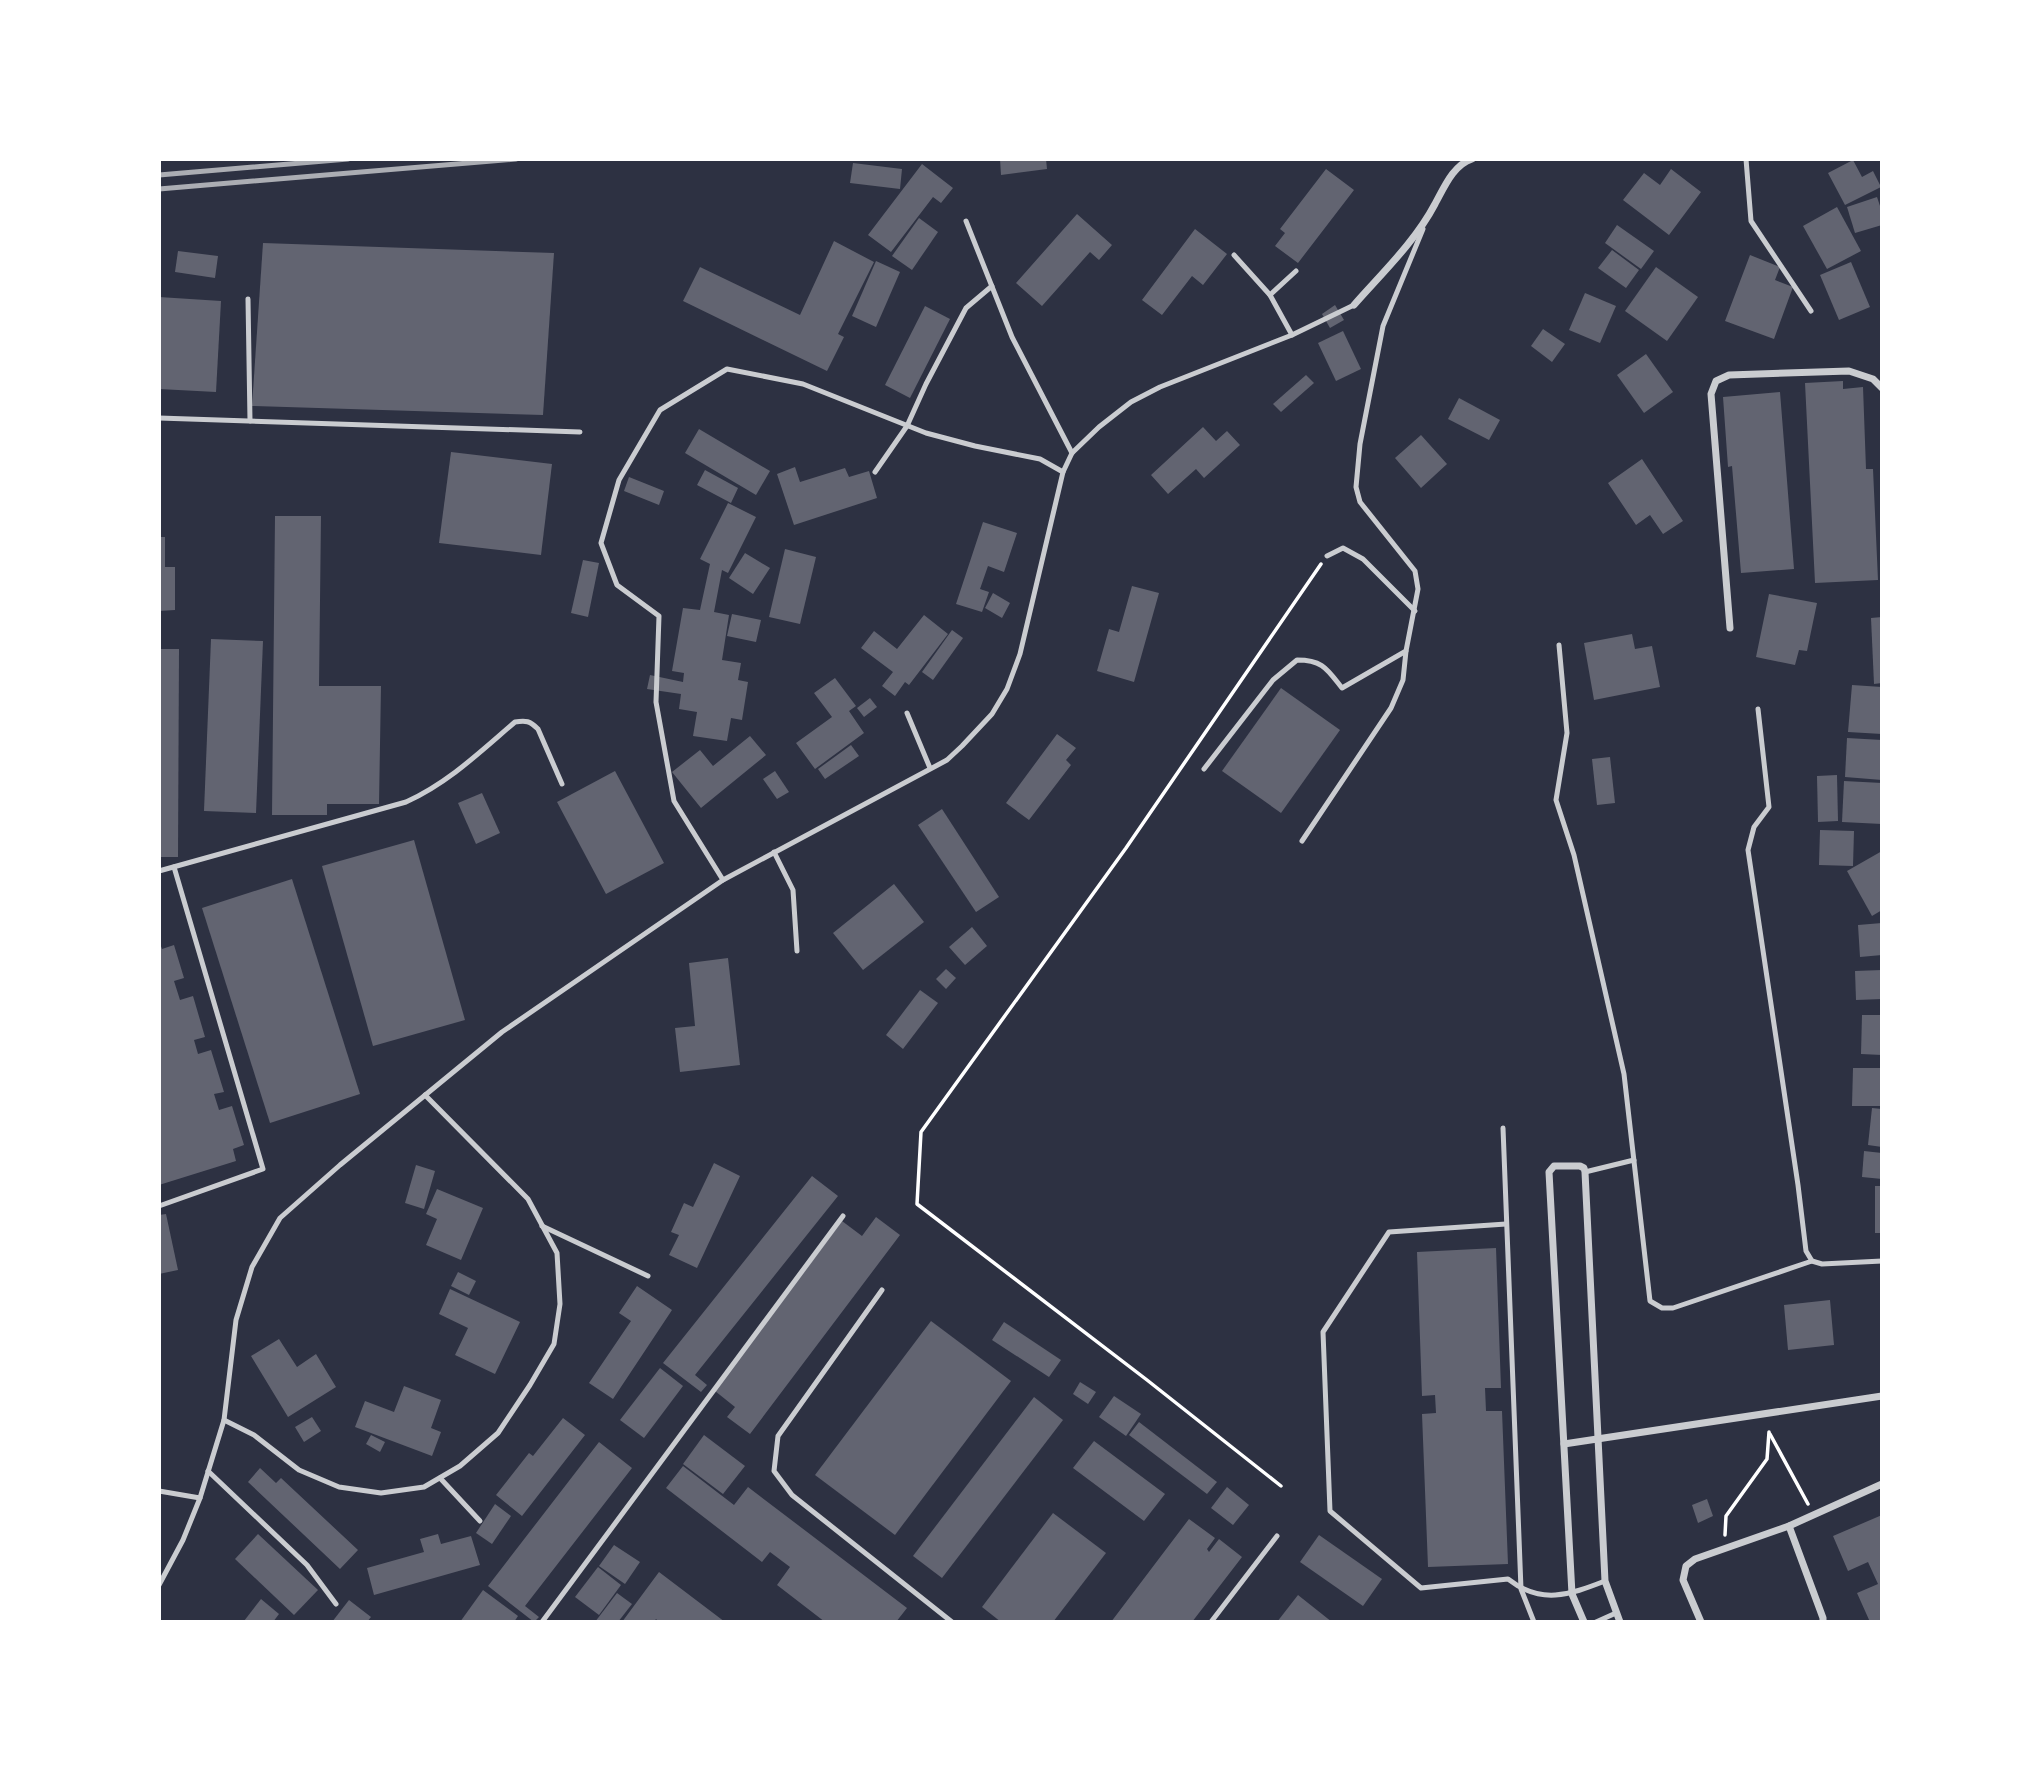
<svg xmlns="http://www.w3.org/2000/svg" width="2041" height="1781" viewBox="0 0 2041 1781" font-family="Karla,sans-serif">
  <rect width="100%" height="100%" fill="#2d3142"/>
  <g fill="#626471">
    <polygon points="1000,159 1046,159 1047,169 1001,175"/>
    <polygon points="1853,160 1862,177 1873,171 1881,187 1845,205 1828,173"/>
    <polygon points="853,163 902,169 900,189 850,183"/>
    <polygon points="922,164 953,188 941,203 933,197 891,252 868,235"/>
    <polygon points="1326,169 1354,190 1298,263 1275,246 1285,233 1280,229"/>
    <polygon points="1671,169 1701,192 1669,235 1623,200 1644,173 1660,185"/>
    <polygon points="1877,197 1882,212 1882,225 1855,233 1847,207"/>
    <polygon points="1837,207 1861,251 1827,269 1803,226"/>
    <polygon points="1077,214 1112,245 1099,260 1090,252 1042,306 1016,283"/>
    <polygon points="919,218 938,232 912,270 892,256"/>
    <polygon points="1617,225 1654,251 1641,269 1605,243"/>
    <polygon points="1195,229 1227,254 1203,285 1192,276 1162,315 1142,300"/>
    <polygon points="834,241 874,262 838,334 844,337 827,371 683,301 700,267 800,315"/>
    <polygon points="263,243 554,253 543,415 252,406"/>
    <polygon points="1612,250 1639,270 1626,288 1598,268"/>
    <polygon points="178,251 218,256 215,278 175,272"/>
    <polygon points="1750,255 1780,267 1775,280 1793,287 1774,339 1725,321"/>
    <polygon points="876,261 900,272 876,327 852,316"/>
    <polygon points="1851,262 1870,307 1839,320 1820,275"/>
    <polygon points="1656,267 1698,297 1667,341 1625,311"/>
    <polygon points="1585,293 1616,306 1600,343 1569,330"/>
    <polygon points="159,297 221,301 216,392 159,389"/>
    <polygon points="1335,305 1344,320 1330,328 1322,314"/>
    <polygon points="925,306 950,319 910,398 885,385"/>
    <polygon points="1543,329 1565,344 1552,362 1531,346"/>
    <polygon points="1343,331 1361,369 1336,381 1318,343"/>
    <polygon points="1646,354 1673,392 1644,413 1617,375"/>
    <polygon points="1306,375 1314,383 1281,412 1273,404"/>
    <polygon points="1843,381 1843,389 1863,387 1866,469 1873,469 1878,580 1815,583 1805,383"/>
    <polygon points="1780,392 1794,569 1741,573 1732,466 1728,467 1723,397"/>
    <polygon points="1459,398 1500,420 1489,440 1448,419"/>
    <polygon points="1203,427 1216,441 1227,431 1240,445 1204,478 1196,469 1168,494 1151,475"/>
    <polygon points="699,429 770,471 756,495 685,453"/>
    <polygon points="1421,435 1447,464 1421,488 1395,458"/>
    <polygon points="451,452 552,464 541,555 439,543"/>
    <polygon points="1642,459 1683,521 1663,534 1650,515 1636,525 1608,483"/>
    <polygon points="795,467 800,482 845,468 849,477 869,471 877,498 794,525 777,474"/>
    <polygon points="705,470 738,488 731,503 697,485"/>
    <polygon points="629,477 664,491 659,505 624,491"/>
    <polygon points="728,503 756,517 728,573 722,570 714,612 729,615 722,660 741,663 738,680 748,682 742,720 731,718 727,741 693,736 697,712 679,709 681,694 647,689 650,675 683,682 684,673 672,671 683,608 700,610 710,564 700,559"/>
    <polygon points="275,516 321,516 319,686 381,686 379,804 327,804 327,815 272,815"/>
    <polygon points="983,522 1017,533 1004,572 988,566 980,589 989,592 982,612 956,604"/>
    <polygon points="159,537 165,537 165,567 175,567 175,610 159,611"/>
    <polygon points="785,549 816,557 800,624 769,617"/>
    <polygon points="745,553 770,568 753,594 729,578"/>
    <polygon points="583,560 599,563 588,617 571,613"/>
    <polygon points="1132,586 1159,593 1134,682 1097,671 1109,629 1119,632"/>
    <polygon points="993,593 1010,603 1002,618 985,608"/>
    <polygon points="1769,594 1817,603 1807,651 1799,650 1795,665 1756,657"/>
    <polygon points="732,614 761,620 756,642 727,636"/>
    <polygon points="924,615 948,634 909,685 905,682 895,696 882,686 893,672 861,648 874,631 897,649"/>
    <polygon points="1882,617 1882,683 1874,684 1871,618"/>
    <polygon points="952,630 963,638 933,680 922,672"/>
    <polygon points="1632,634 1635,649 1652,646 1660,687 1594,700 1584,643"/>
    <polygon points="211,639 263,641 256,813 204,811"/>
    <polygon points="159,649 179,649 178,857 159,857"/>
    <polygon points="835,678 856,706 849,711 864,733 815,769 796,743 832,717 814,693"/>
    <polygon points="1852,685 1882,687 1882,734 1848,732"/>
    <polygon points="1281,688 1340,730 1281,813 1222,771"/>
    <polygon points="870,698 877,707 864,717 857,708"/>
    <polygon points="1057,734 1076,748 1066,760 1071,765 1029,820 1006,803"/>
    <polygon points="750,736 766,755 701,808 672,772 700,750 713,766"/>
    <polygon points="1847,738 1882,740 1882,780 1845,777"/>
    <polygon points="851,745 859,756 825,779 818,769"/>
    <polygon points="1610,757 1615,803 1597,805 1592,759"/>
    <polygon points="615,771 664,863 606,894 557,802"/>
    <polygon points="775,771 789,792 777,799 763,779"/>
    <polygon points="1837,775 1838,821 1818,822 1817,776"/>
    <polygon points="1844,781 1882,783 1882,824 1842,822"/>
    <polygon points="482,793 500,833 476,844 458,803"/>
    <polygon points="942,809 999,897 976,912 918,825"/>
    <polygon points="1820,830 1854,831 1853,866 1819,865"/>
    <polygon points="414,840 465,1020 373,1046 322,866"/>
    <polygon points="1882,851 1882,910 1872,916 1847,871"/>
    <polygon points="292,879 360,1094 270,1123 202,908"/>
    <polygon points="894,884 924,922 863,970 833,933"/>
    <polygon points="1882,923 1882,955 1860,957 1858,925"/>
    <polygon points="972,927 987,946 965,965 949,947"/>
    <polygon points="159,941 162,949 174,945 184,978 174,981 180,1000 193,996 205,1037 194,1040 198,1054 211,1050 224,1092 214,1094 219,1110 232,1106 244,1145 233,1149 236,1161 159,1185"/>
    <polygon points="728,958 740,1065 680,1072 675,1028 695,1026 689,963"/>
    <polygon points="946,969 956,978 946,989 936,979"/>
    <polygon points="1882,970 1882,999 1856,1000 1855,971"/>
    <polygon points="920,990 938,1003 903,1049 886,1035"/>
    <polygon points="1862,1015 1882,1015 1882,1055 1861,1054"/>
    <polygon points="1853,1068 1882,1068 1882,1106 1852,1106"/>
    <polygon points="1872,1108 1882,1109 1882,1147 1868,1145"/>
    <polygon points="1864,1151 1882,1153 1882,1179 1862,1177"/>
    <polygon points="714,1163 740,1176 697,1268 669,1255 679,1235 671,1232 684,1203 693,1207"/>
    <polygon points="416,1165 435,1171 424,1209 405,1203"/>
    <polygon points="812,1176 838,1196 695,1375 707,1385 701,1392 663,1363"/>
    <rect x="1875" y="1186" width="7" height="47"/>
    <polygon points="437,1189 483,1208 461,1260 426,1245 437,1219 426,1214"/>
    <polygon points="166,1214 178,1270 159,1274 159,1215"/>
    <polygon points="876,1217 900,1235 750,1434 727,1417 735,1407 715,1391 842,1221 862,1236"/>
    <polygon points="1496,1248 1501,1388 1485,1388 1486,1411 1502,1411 1508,1564 1428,1567 1422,1414 1436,1413 1435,1395 1422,1396 1417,1252"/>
    <polygon points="458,1272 476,1281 469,1295 451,1286"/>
    <polygon points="637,1286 672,1310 613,1399 589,1383 631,1321 619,1313"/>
    <polygon points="450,1289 520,1322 495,1374 455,1355 468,1328 439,1314"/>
    <polygon points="1830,1300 1834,1345 1788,1350 1784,1305"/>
    <polygon points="931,1321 1011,1381 895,1535 815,1475"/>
    <polygon points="1004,1322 1061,1360 1049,1377 992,1340"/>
    <polygon points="279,1339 297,1367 316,1354 336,1387 288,1417 251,1356"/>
    <polygon points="660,1368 683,1386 644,1438 620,1420"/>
    <polygon points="1080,1382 1096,1392 1088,1404 1073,1394"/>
    <polygon points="404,1386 441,1400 431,1428 441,1432 432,1456 355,1427 365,1401 394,1412"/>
    <polygon points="1114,1396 1141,1414 1126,1436 1099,1417"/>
    <polygon points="1034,1397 1063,1420 942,1578 913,1556"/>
    <polygon points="312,1417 321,1431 304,1442 295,1427"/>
    <polygon points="563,1418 585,1435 522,1516 496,1495 529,1453 533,1456"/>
    <polygon points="1139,1422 1217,1482 1207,1494 1129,1435"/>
    <polygon points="371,1435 385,1442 380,1452 366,1444"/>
    <polygon points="704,1435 745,1466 723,1494 683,1464"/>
    <polygon points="1094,1441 1165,1494 1144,1521 1073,1468"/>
    <polygon points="599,1442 632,1468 525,1606 539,1617 534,1622 488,1586"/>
    <polygon points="683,1466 734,1505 748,1487 907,1608 896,1622 825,1622 777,1585 790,1567 770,1552 762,1562 666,1488"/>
    <polygon points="260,1468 276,1483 281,1478 358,1550 340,1569 248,1482"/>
    <polygon points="1227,1487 1249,1505 1233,1525 1211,1508"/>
    <polygon points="1707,1499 1713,1516 1698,1523 1692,1505"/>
    <polygon points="495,1504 511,1516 492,1544 476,1533"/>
    <polygon points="1053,1513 1106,1553 1053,1622 1001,1622 982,1607"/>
    <polygon points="1882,1515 1882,1622 1870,1622 1857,1593 1878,1584 1868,1562 1848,1571 1833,1536"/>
    <polygon points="1189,1519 1215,1538 1207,1549 1209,1552 1219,1539 1242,1557 1192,1622 1111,1622"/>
    <polygon points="258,1534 318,1590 294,1615 235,1559"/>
    <polygon points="438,1534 441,1544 471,1536 480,1565 374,1595 367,1568 424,1552 420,1539"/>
    <polygon points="1319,1535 1382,1579 1363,1606 1300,1562"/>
    <polygon points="614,1545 640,1562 625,1584 599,1566"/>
    <polygon points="598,1567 621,1585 599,1615 575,1597"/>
    <polygon points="659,1572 725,1622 659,1622 656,1619 654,1622 622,1622"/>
    <polygon points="483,1590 518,1616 514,1622 460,1622"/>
    <polygon points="617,1593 632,1604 618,1622 595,1622"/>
    <polygon points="1298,1595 1332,1622 1277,1622"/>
    <polygon points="261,1599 279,1614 273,1622 245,1622 244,1621"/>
    <polygon points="349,1600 371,1617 367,1622 332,1622"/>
  </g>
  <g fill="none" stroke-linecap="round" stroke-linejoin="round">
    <g stroke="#fff" stroke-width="3.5">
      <polyline points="1770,1434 1808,1504"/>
      <polyline points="1281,1486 1147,1380 917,1204 921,1132 1126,848 1321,564"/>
      <polyline points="1725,1535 1726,1516 1767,1459 1769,1432"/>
    </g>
    <g stroke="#caccd0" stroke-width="5">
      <polyline points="1746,159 1751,221 1811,311"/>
      <polyline points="966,221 1012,337 1072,453"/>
      <polyline points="1234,255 1270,295 1292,335"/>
      <polyline points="1270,295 1296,271"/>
      <polyline points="248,299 250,421"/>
      <polyline points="159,418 580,432"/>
      <polyline points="875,472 907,426 926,384 966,308 992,286"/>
      <polyline points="1327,556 1343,548 1363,559 1415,611"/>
      <polyline points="1559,645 1567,733 1556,800 1574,855 1624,1074 1650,1301 1662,1308 1673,1308 1812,1261"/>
      <polyline points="1758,709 1769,807 1754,827 1748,850 1798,1185 1806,1251 1812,1261 1822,1264 1882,1261"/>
      <polyline points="907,713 930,768"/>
      <path d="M1204,769L1273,680L1297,660C1323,660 1327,669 1342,688L1406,651L1418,589L1415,571L1360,502L1356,487L1360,444L1383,326L1423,229"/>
      <polyline points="1302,841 1391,708 1403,680 1406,651"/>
      <polyline points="774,852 793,890 797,951"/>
      <path d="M159,871L406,802C448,783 480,752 515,722C526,720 530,721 538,729L562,784"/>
      <polyline points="723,880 674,801 656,702 659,616 617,585 601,543 619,480 660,410 727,369 803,384 926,433 975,446 1040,459 1063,472"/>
      <polyline points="1503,1128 1521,1589 1534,1622"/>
      <polyline points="1585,1172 1634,1160"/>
      <polyline points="159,1206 263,1169 174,867"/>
      <path d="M1506,1224L1389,1232L1323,1332L1330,1511L1421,1588L1508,1579C1541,1605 1569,1595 1605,1581"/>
      <polyline points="542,1226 648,1276"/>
      <polyline points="882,1290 778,1436 774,1471 792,1495 952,1622"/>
      <polyline points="224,1420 254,1435 299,1470 339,1487 381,1493 424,1487 460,1466 498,1433 530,1385 554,1344 560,1304 557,1253 528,1199 425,1095"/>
      <polyline points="208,1471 307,1565 336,1604"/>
      <polyline points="440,1478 480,1521"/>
      <polyline points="159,1491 200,1498"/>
      <polyline points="159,1585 183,1540 200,1498 224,1420 236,1320 252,1267 280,1218 340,1165 502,1032 723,880 947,760 962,746 992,714 1007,689 1020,654 1063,472 1072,453 1099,427 1131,402 1160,387 1292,335 1354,305"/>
      <polyline points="542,1622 843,1216"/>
      <polyline points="1211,1622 1277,1536"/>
      <polyline points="1596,1622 1616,1613"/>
    </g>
    <g stroke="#caccd0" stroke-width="7">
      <path d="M1354,305C1382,273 1415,242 1435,204C1444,188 1453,165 1472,159"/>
      <polyline points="1730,628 1711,394 1716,381 1729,375 1849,371 1873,379 1882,388"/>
      <polyline points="1564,1444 1882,1396"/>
      <polyline points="1789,1526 1823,1618 1823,1622"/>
      <polyline points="1584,1622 1572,1594 1549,1172 1554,1166 1580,1166 1584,1168 1585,1172 1605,1581 1620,1622"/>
      <polyline points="1701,1622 1683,1580 1686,1566 1695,1559 1789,1526 1882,1484"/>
    </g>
    <g stroke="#abadb3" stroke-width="5">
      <polyline points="159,175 348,159"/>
      <polyline points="159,189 516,159"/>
    </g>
  </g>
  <rect width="2041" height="1781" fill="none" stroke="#ffffff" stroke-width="322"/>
</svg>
